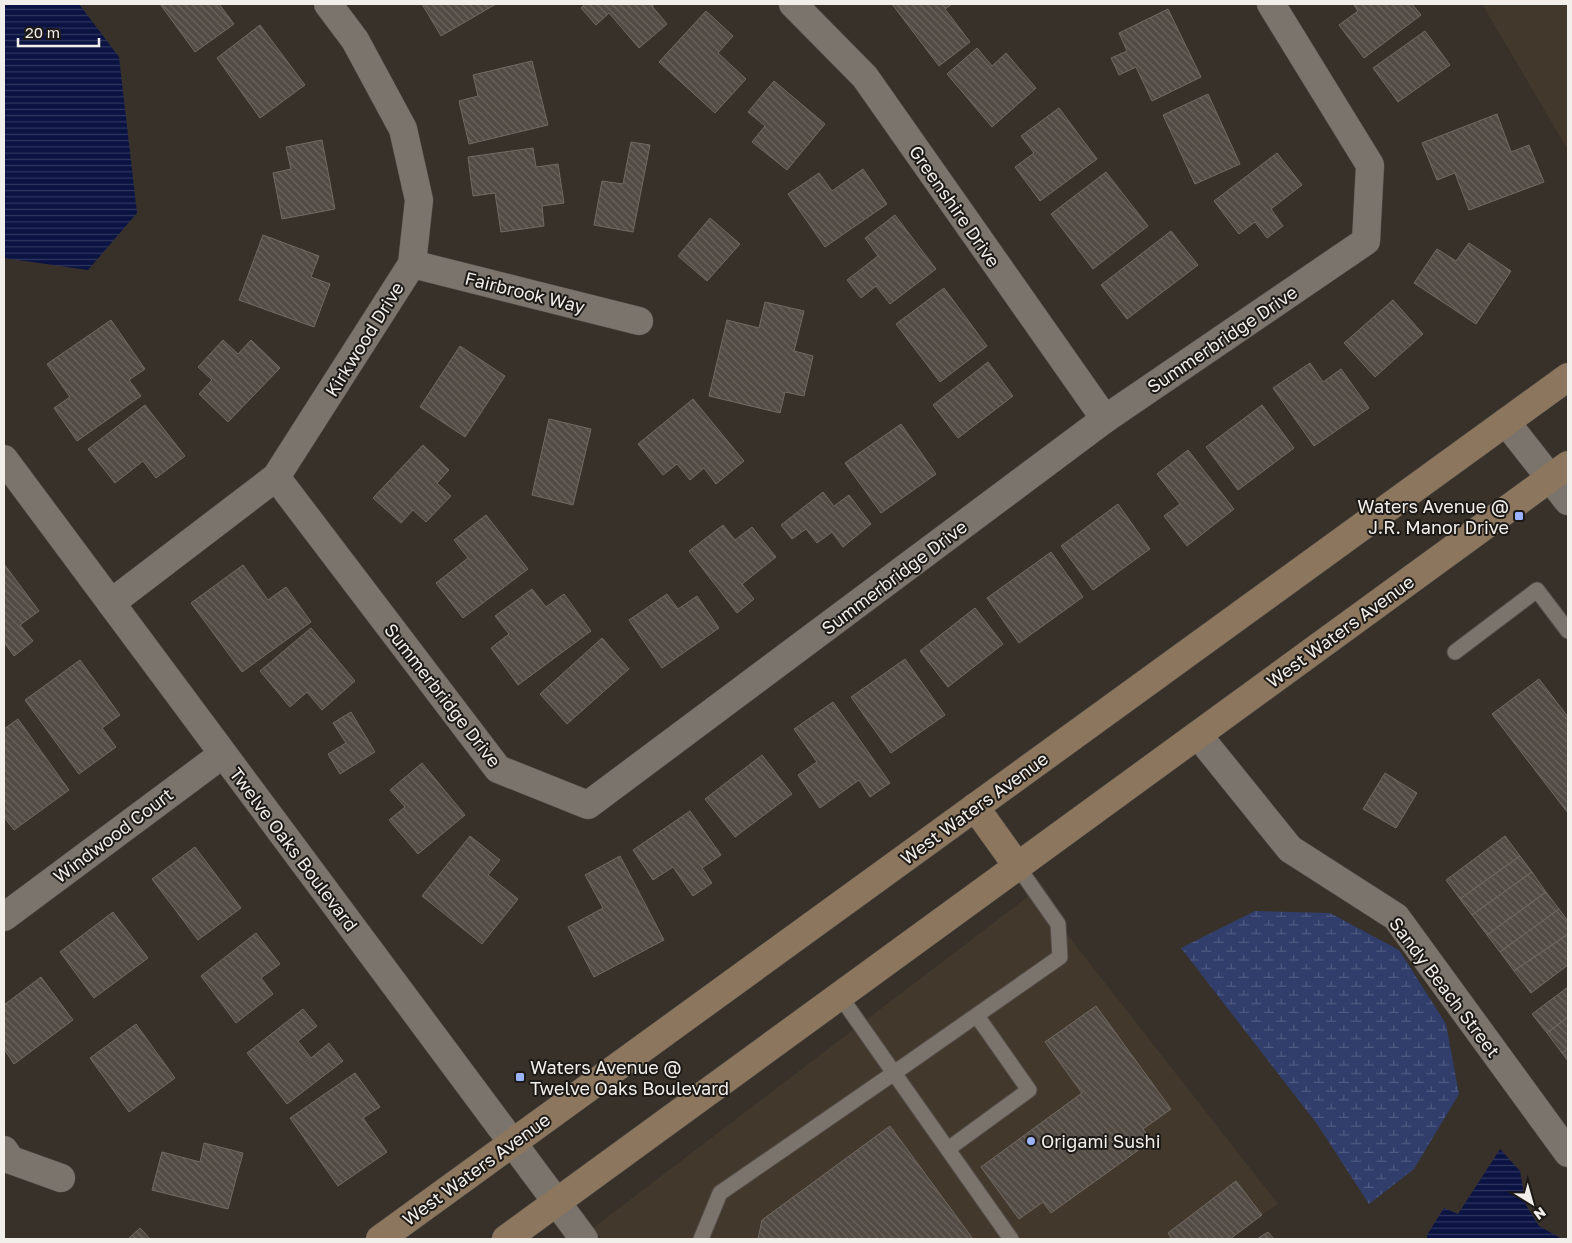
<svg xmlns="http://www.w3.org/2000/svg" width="1572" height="1243" viewBox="0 0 1572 1243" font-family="'Golos Text',sans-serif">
  <defs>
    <pattern id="wetland-marsh" width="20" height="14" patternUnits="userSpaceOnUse" patternTransform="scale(1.25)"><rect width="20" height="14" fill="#313e6c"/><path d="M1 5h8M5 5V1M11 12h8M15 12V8" fill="none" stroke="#4f5a81"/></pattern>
    <pattern id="water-rules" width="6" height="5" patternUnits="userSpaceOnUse" patternTransform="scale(1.25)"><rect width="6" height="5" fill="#0b1343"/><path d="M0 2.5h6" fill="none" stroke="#2f365e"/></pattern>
    <pattern id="building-back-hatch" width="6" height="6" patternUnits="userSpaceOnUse" patternTransform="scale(1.25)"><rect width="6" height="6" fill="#524b44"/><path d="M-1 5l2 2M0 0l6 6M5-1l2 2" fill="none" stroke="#6b655f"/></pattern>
  </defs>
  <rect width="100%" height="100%" fill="#37312a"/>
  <g fill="#43382c">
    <polygon points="1482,4 1568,4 1568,150"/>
    <polygon points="1034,892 1278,1204 1225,1239 602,1239 593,1228"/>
  </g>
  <polygon fill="url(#wetland-marsh)" points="1255,911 1330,913 1399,950 1446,1024 1459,1094 1414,1169 1369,1204 1317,1124 1181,948"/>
  <g fill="url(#water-rules)">
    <polygon points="4,4 79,4 119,57 137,213 88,270 4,258"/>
    <polygon points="1500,1149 1520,1171 1526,1205 1539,1226 1562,1239 1427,1239 1427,1235 1444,1208 1458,1214"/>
  </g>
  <g fill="url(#building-back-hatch)" stroke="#716a63">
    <polygon points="160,4 219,4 234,24 195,52"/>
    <polygon points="422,4 496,4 441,36"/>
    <polygon points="585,4 655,4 652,6 667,24 639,48 609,13 596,25 581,8"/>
    <polygon points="892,4 952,4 945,9 970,42 939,66"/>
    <polygon points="1353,4 1412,4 1421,15 1364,58 1339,25 1358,11"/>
    <polygon points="1168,9 1201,77 1152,101 1136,67 1119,75 1111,58 1127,51 1119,33"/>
    <polygon points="706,11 733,36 718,53 746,79 715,113 659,62"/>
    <polygon points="260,25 305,85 260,118 217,58"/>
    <polygon points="1425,31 1450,65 1398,102 1373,68"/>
    <polygon points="977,48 992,66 1006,53 1036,88 992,127 947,74"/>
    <polygon points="532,61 548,125 469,144 459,101 478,96 473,75"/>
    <polygon points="774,81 825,124 787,170 752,142 765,126 748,112"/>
    <polygon points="1208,94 1240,164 1195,184 1163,115"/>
    <polygon points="1059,108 1097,159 1040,201 1015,167 1034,153 1021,136"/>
    <polygon points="1497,114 1511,152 1529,145 1544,182 1469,210 1455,173 1437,180 1422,143"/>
    <polygon points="322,140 335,209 282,219 273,173 291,169 286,147"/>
    <polygon points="631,142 650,145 633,232 594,225 602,181 623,184"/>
    <polygon points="533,148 536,167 558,164 564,203 542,206 544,226 501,232 495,193 473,196 468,157"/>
    <polygon points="1277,153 1302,185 1271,209 1283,226 1267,238 1255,222 1239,234 1214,201"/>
    <polygon points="863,169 887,204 825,247 788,194 819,173 832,191"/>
    <polygon points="1106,172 1148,226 1093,269 1051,214"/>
    <polygon points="895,215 936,269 890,304 876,286 861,298 847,280 878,256 865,238"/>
    <polygon points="710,218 740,244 707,281 678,256"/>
    <polygon points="1171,231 1198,265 1127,319 1101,285"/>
    <polygon points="263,235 319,256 311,277 330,284 314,327 239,300"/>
    <polygon points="1469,243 1511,271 1476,324 1414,283 1437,249 1456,261"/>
    <polygon points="944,288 987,346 940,382 896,324"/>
    <polygon points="1393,300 1423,334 1375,377 1344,343"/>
    <polygon points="765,302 804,311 794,351 813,356 804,396 785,392 780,413 709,396 727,320 759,328"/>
    <polygon points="111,320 145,369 129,380 141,396 77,441 54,408 70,397 47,364"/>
    <polygon points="223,340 238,354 251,340 280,368 228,422 199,394 212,380 198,367"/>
    <polygon points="460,346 505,376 465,437 420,407"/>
    <polygon points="988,362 1013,396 958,438 933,405"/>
    <polygon points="1310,363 1323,382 1341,369 1369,408 1314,446 1273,388"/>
    <polygon points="693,399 744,461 716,484 704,468 690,480 677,464 663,475 638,444"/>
    <polygon points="145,405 185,456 156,478 143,461 115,483 88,449"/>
    <polygon points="1262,405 1294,448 1238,490 1206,447"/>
    <polygon points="549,419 591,429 573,505 532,495"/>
    <polygon points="901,424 936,474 881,513 845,463"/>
    <polygon points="423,445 449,470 437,483 451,496 426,522 413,510 401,523 373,498"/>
    <polygon points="1188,450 1234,509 1187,546 1164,516 1180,504 1157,474"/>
    <polygon points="823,492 834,506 849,495 871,524 843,547 832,532 817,543 806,529 792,539 781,525"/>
    <polygon points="1118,504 1150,549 1093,590 1061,546"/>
    <polygon points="486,515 528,569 463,618 436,583 468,558 454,540"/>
    <polygon points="723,525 735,540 752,527 776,557 742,584 754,599 737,613 689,551"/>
    <polygon points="1051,552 1083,597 1019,643 987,598"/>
    <polygon points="4,564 39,611 20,625 33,641 14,656 4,642"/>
    <polygon points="243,565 268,600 286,587 311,622 242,672 191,603"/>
    <polygon points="532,589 546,607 564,594 591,631 518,685 491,648 509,634 495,616"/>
    <polygon points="667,594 678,609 697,596 719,628 662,668 629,620"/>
    <polygon points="975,608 1003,644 948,687 920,651"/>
    <polygon points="311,628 355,681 322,710 307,692 290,707 260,671"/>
    <polygon points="602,638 629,669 567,724 540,694"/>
    <polygon points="905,659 945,715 891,753 851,697"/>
    <polygon points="80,660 120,715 102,728 116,747 79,774 25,700"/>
    <polygon points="1539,679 1568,717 1568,813 1492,714"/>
    <polygon points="833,702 890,783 870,797 859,780 820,808 798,775 817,762 794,729"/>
    <polygon points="351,712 375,752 340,774 328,754 346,743 333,723"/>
    <polygon points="18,719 69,790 14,830 4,817 4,729"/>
    <polygon points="762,755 792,794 735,837 705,799"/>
    <polygon points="422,763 465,815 418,854 389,820 405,807 390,790"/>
    <polygon points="1385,773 1417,793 1396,828 1363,809"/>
    <polygon points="690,811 721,855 702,868 712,883 693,896 673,867 653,880 633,850"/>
    <polygon points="470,836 500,860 488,875 518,899 482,944 422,896"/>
    <polygon points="1505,836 1520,856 1460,899 1446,880"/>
    <polygon points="195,847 241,908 198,940 152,879"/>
    <polygon points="620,856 664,940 594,977 568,927 603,908 585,875"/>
    <polygon points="1520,856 1532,872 1472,915 1460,899"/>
    <polygon points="1532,872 1546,892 1487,935 1472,915"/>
    <polygon points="1546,892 1559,909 1500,952 1487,935"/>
    <polygon points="1559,909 1568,921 1568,934 1514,971 1500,952"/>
    <polygon points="113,912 148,958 94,998 60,952"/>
    <polygon points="256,933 280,964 261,978 273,994 236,1023 201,976"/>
    <polygon points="1568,934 1568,965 1531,993 1514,971"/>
    <polygon points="41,977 73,1020 14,1064 4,1049 4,1005"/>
    <polygon points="1568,987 1568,1017 1547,1033 1532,1014"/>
    <polygon points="1096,1006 1171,1109 1143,1129 1151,1141 1051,1213 1043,1202 1019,1219 981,1167 1082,1093 1045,1042"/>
    <polygon points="303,1009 317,1026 298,1041 311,1058 329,1043 343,1061 287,1104 247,1053"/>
    <polygon points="1568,1017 1568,1049 1562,1053 1547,1033"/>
    <polygon points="136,1024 175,1078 129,1112 90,1058"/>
    <polygon points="1568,1049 1568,1061 1562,1053"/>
    <polygon points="355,1073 380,1107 363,1118 387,1152 338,1186 290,1118"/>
    <polygon points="890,1126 973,1239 758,1239 762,1220"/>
    <polygon points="204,1143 243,1153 228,1209 152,1190 162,1152 200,1162"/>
    <polygon points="1236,1181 1262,1215 1230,1239 1172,1239 1168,1233"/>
    <polygon points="140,1228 150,1239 128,1239"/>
    <polygon points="1268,1232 1274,1239 1257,1239"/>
  </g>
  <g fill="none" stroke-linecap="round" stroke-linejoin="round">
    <defs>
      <g id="lane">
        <polyline points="1455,652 1537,590 1568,631"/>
        <polyline points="948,1149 1029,1090 977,1016"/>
        <polyline points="701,1239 720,1193 894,1073 840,996"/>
        <polyline points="1011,1239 894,1073 1060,957 1058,924 1018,867"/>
      </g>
      <g id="street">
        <polyline points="793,4 865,77 1105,419"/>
        <polyline points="412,264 639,321"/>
        <polyline points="1506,422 1568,501"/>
        <polyline points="4,459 584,1239"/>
        <polyline points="276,477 498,769 588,805 1105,419 1366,241 1370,165 1271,4"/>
        <polyline points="111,603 276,477 412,264 419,200 403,129 355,40 328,4"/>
        <polyline points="1198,735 1290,849 1396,917 1568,1153"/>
        <polyline points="4,917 223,754"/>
        <polyline points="4,1150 11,1160 61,1178"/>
      </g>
      <g id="secondary">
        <polyline points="975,807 1018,867"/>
        <polyline points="380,1239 1568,377"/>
        <polyline points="506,1239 1568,465"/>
      </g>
    </defs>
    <use href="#lane" stroke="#524c47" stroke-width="17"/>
    <use href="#street" stroke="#524c47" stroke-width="29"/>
    <use href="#secondary" stroke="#524c47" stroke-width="29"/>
    <use href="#lane" stroke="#7b746d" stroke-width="15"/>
    <use href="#street" stroke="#7b746d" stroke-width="28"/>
    <use href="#secondary" stroke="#8c765e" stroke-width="28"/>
  </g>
  <g fill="#9cb4fd" stroke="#1c1916" stroke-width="2">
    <rect x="1514" y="511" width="10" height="10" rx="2.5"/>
    <rect x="515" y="1072" width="10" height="10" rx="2.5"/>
    <circle cx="1031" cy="1141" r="5"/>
  </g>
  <g text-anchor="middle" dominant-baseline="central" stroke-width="4" stroke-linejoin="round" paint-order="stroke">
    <g font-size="18" fill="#f2eeea" stroke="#1c1916">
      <text transform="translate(955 206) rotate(55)">Greenshire Drive</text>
      <text transform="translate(525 292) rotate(14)">Fairbrook Way</text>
      <text transform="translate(364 339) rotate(-58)">Kirkwood Drive</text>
      <text transform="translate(1222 339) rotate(-34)">Summerbridge Drive</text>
      <text transform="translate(894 577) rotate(-37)">Summerbridge Drive</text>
      <text transform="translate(1340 631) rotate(-36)">West Waters Avenue</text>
      <text transform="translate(443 695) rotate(52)">Summerbridge Drive</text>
      <text transform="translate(974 808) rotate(-36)">West Waters Avenue</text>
      <text transform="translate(113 835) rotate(-37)">Windwood Court</text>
      <text transform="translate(294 849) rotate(53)">Twelve Oaks Boulevard</text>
      <text transform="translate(1445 987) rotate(53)">Sandy Beach Street</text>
      <text transform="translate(476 1169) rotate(-36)">West Waters Avenue</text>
    </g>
    <g font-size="18" fill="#f2eeea" stroke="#1c1916" text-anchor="start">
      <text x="1509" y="506" text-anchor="end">Waters Avenue @<tspan x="1509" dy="21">J.R. Manor Drive</tspan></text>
      <text x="530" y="1067">Waters Avenue @<tspan x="530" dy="21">Twelve Oaks Boulevard</tspan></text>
      <text x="1041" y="1141">Origami Sushi</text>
    </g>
  </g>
  <rect width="1572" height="1243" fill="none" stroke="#f2eeea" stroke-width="10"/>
  <g transform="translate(1532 1203) rotate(143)" stroke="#1c1916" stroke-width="4" paint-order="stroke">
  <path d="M0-4L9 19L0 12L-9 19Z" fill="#f2eeea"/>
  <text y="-8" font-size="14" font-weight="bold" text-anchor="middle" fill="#f2eeea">N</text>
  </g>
  <path d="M18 38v8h81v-8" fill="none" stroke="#f2eeea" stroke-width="2.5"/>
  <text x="25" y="38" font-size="15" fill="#f2eeea" stroke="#1c1916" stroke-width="4" paint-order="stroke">20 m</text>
</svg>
